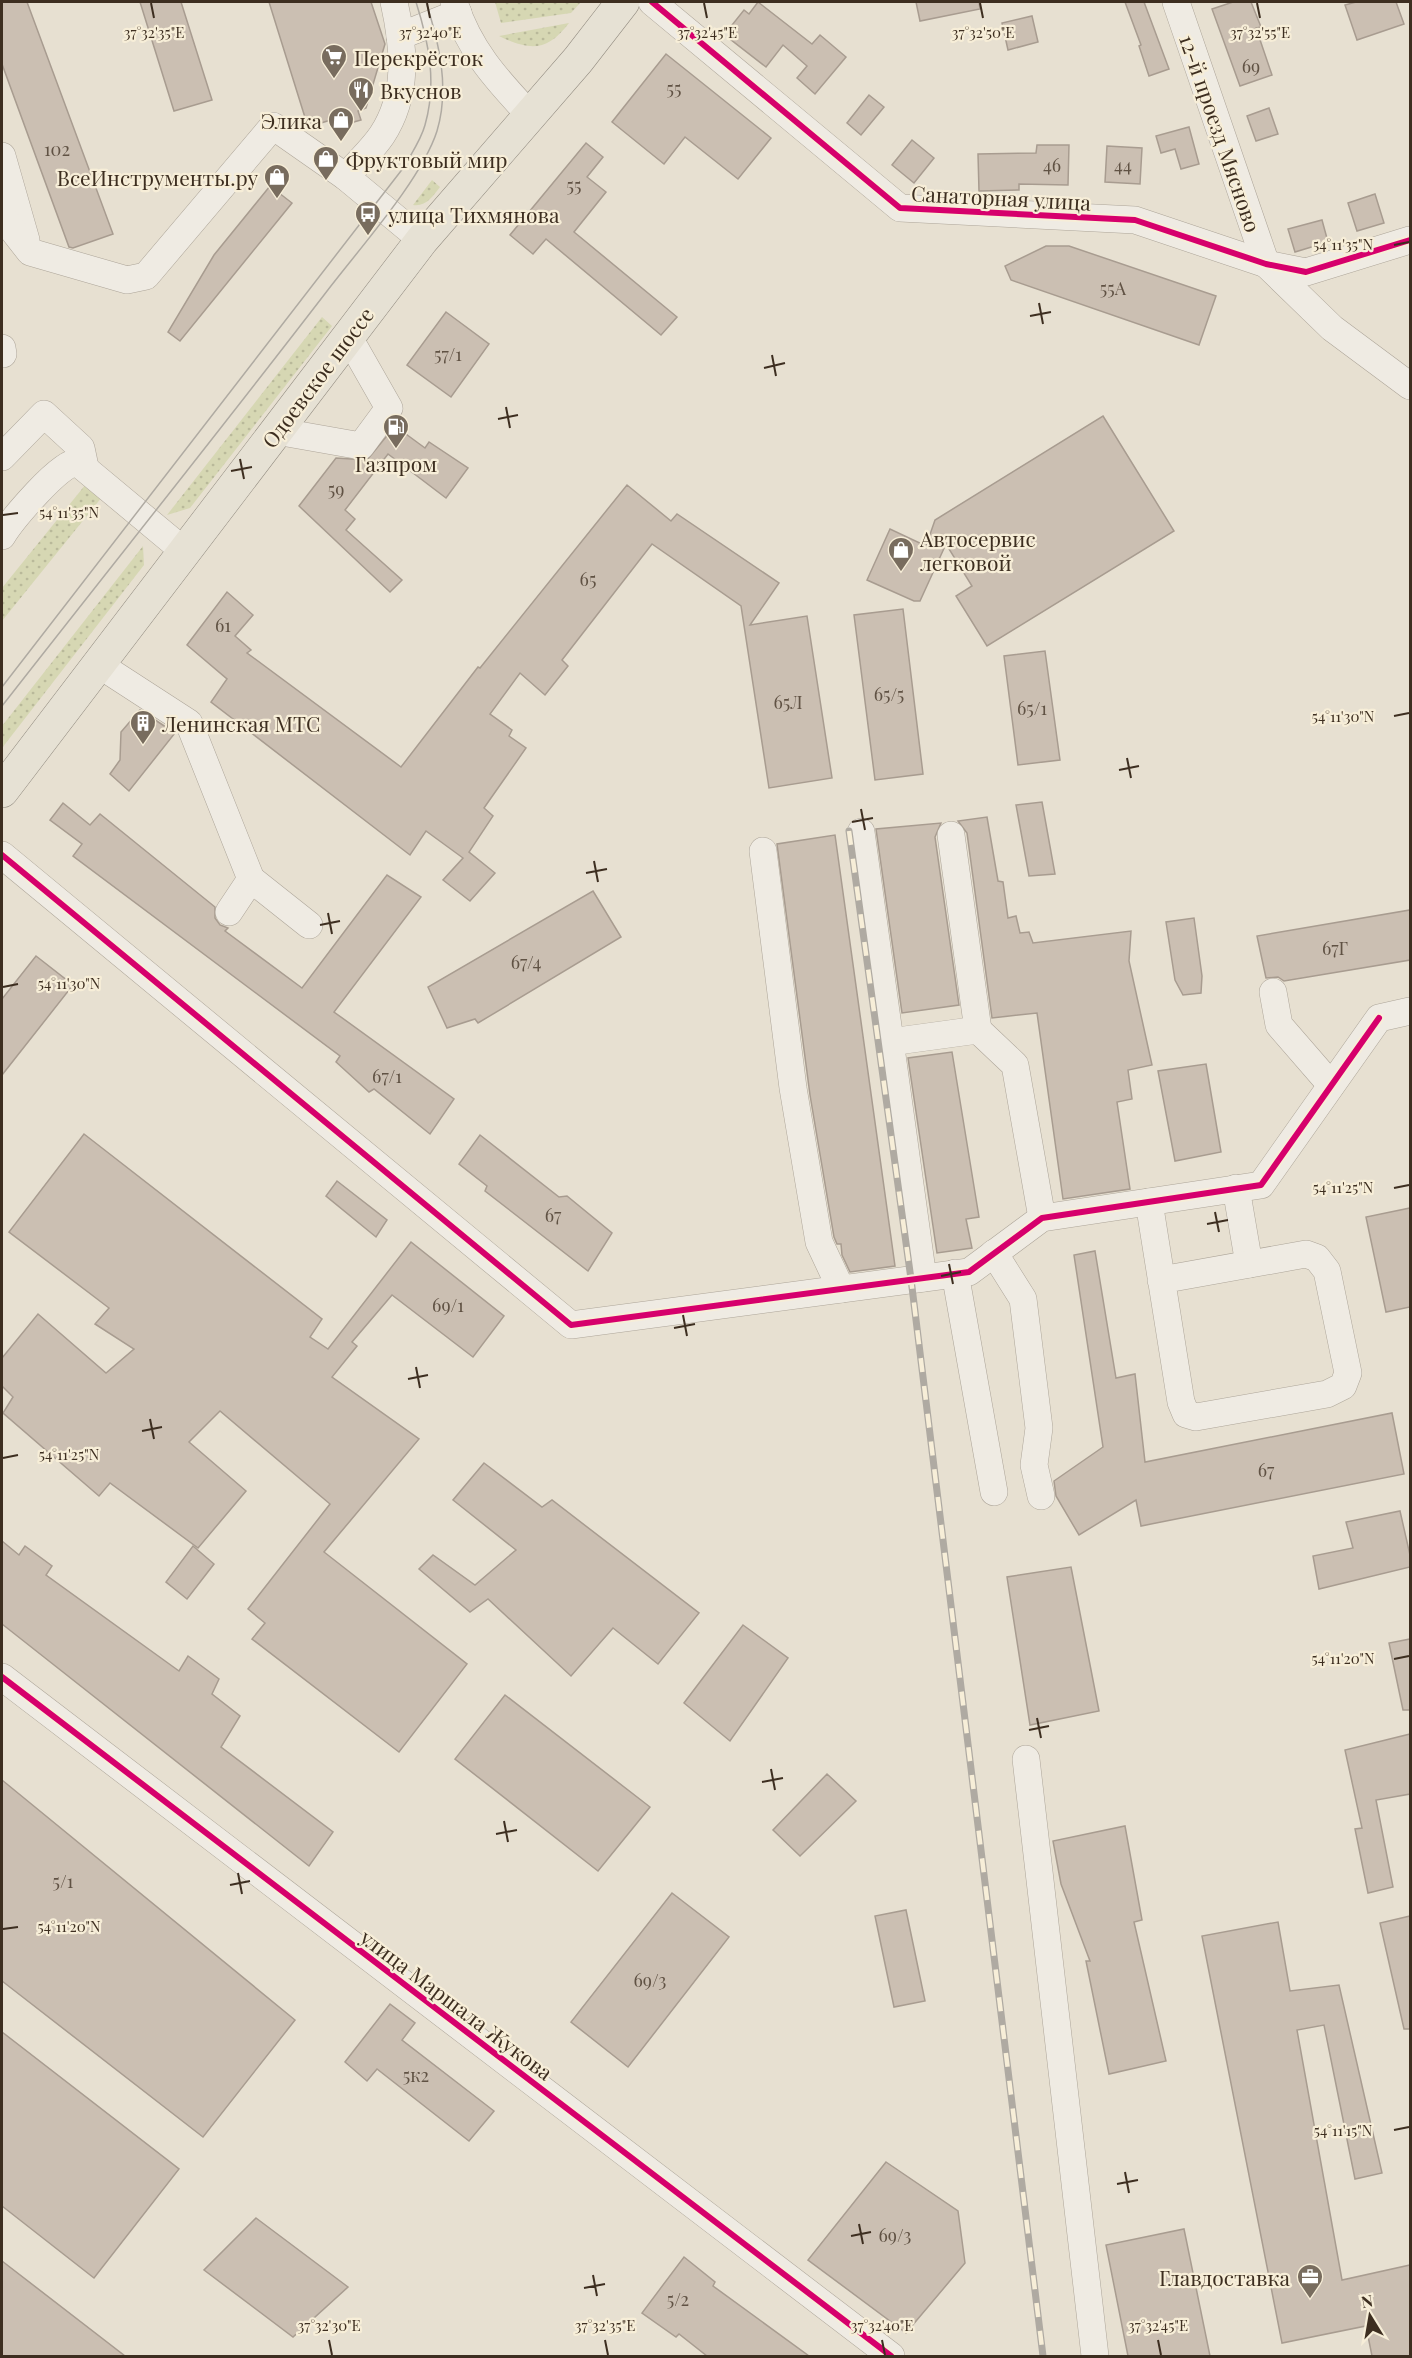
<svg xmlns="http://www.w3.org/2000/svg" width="1412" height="2358" viewBox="0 0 1412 2358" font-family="'Playfair Display',serif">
  <defs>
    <pattern id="grass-dots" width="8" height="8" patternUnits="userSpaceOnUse" patternTransform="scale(1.5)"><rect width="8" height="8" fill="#d6d7b3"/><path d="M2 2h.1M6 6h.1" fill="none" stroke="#b9b99a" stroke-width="1.8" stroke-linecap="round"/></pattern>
  </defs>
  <rect width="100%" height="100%" fill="#e7e0d1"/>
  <g fill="url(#grass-dots)">
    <polygon points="495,2 581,2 571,13 501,23"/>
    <path d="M569,23C547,52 530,51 499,36Z"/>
    <path d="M432,180L440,187C433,196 426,207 413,205Z"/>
    <polygon points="322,317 332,326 190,508 167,515"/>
    <polygon points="86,484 102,497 2,621 2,588"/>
    <polygon points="143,546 144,565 2,748 2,726"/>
  </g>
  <g fill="#cbbfb2" stroke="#a89c90" stroke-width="1.5">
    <polygon points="2,2 27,2 113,234 73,248 69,247 2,64"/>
    <polygon points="140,2 181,2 212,100 174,111"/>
    <polygon points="269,2 371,2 385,44 366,108 358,111 361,120 336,127 334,119 308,127"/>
    <polygon points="758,2 812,44 820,35 846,57 815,94 797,78 807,66 783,45 766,67 730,39 738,29 732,25 744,10 749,14"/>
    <polygon points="916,2 979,2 980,9 920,21"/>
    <polygon points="1125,2 1144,2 1169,69 1149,76 1139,46 1141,45"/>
    <polygon points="1233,2 1251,2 1261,27 1256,28 1272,75 1240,86 1212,9"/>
    <polygon points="1356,2 1396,2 1404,24 1357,40 1345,5"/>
    <polygon points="1032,16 1038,42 1008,50 1002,23"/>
    <polygon points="666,54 771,138 738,179 685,137 664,164 612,122"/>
    <polygon points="869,95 884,107 861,135 847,123"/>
    <polygon points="1269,108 1278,134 1256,141 1247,116"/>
    <polygon points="1189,127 1199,164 1181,169 1175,149 1161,153 1156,136"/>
    <polygon points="912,140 934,158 914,183 892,165"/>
    <polygon points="586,143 603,157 587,177 606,192 574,232 677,317 661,335 546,239 533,254 510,235"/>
    <polygon points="1037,145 1069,145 1068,185 1019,184 1019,190 979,191 978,154 1036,153"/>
    <polygon points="1107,146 1142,148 1140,184 1105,182"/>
    <polygon points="270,186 292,203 180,341 168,332 214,255"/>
    <polygon points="1375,194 1384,223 1357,231 1348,203"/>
    <polygon points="1322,220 1328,242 1295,252 1288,229"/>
    <polygon points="1046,246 1069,246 1216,296 1199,345 1011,280 1005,266"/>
    <polygon points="446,312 489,344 451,397 407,365"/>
    <polygon points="1103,416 1174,531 987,646 956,596 972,586 946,544 920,601 914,601 867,580 890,529 926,546 935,520"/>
    <polygon points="395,426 425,448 429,442 468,468 446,498 388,454 345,510 355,519 346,530 402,580 390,592 299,506 336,458 367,460"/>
    <polygon points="627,485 671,521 677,514 779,583 750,625 807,616 832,778 769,788 741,606 652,544 562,660 568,666 545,695 520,673 490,714 512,730 509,736 526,748 484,808 493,816 469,852 495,873 470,901 443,880 463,858 426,831 410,855 211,702 227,679 187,645 227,592 253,615 235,636 251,650 247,653 401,767 478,667 480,668"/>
    <polygon points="903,609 923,774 875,780 854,615"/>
    <polygon points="1045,651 1060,760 1018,765 1004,656"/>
    <polygon points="140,710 175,733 129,791 110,774 120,760 121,732"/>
    <polygon points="1042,802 1055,874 1029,876 1016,805"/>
    <polygon points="63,803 90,825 100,814 215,907 215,918 220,925 228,928 225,931 302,988 387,875 421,897 334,1012 454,1099 430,1134 374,1089 369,1092 336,1062 340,1056 73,856 82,844 50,820"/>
    <polygon points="987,817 998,881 1003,882 1008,918 1016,916 1020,933 1029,932 1033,943 1131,931 1129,961 1152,1065 1128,1070 1132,1099 1117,1102 1130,1189 1063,1199 1037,1013 992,1018 967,833 958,821"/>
    <polygon points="941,823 935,837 959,1005 902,1013 876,829"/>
    <polygon points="835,835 895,1266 850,1272 842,1255 841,1244 837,1244 834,1237 810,1095 777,844"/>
    <polygon points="593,891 621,937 478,1023 475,1019 447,1028 428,987"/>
    <polygon points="1410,910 1410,960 1284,981 1278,977 1266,978 1257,936"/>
    <polygon points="1194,918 1202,976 1201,993 1183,995 1175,980 1166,922"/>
    <polygon points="36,956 73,985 2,1075 2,999"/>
    <polygon points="952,1052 979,1217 966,1219 972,1248 937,1253 908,1058"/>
    <polygon points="1206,1064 1221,1152 1175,1161 1158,1071"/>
    <polygon points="84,1134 322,1319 310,1337 328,1349 411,1242 504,1316 473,1357 392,1295 352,1342 357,1346 332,1377 419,1439 324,1552 467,1664 399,1752 252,1639 265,1623 248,1609 330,1504 220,1411 189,1442 246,1491 198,1548 110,1483 99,1496 3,1413 13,1397 2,1386 2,1358 38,1314 106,1373 134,1349 95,1324 109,1308 9,1232"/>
    <polygon points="480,1135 559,1197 567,1196 612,1233 588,1271 485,1191 487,1186 459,1164"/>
    <polygon points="337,1181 387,1220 376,1237 326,1196"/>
    <polygon points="1410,1208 1410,1307 1386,1312 1366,1217"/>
    <polygon points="1095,1251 1116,1378 1135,1374 1145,1462 1392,1413 1404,1474 1141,1526 1136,1500 1079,1535 1056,1496 1054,1481 1103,1447 1074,1255"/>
    <polygon points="484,1463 542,1507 552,1500 699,1613 658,1664 613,1628 571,1676 488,1599 470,1612 419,1569 433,1555 475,1585 516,1550 453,1500"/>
    <polygon points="1400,1511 1410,1555 1410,1567 1319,1589 1313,1556 1353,1548 1346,1522"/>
    <polygon points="2,1541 19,1555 25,1546 52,1566 46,1575 179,1671 188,1656 219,1679 212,1694 240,1716 221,1747 333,1832 309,1866 2,1624"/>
    <polygon points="193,1546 214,1564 187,1599 166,1582"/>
    <polygon points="1071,1567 1099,1711 1030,1725 1007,1577"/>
    <polygon points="743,1625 788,1658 730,1741 684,1703"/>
    <polygon points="1410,1639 1410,1710 1403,1710 1389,1643"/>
    <polygon points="505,1695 650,1807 598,1871 455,1759"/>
    <polygon points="1410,1734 1410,1794 1376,1800 1393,1887 1368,1893 1355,1829 1362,1828 1345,1750"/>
    <polygon points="827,1774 856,1801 800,1856 773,1830"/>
    <polygon points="2,1780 295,2020 203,2137 2,1981"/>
    <polygon points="1125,1826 1142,1920 1134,1922 1166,2061 1109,2074 1086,1961 1090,1961 1061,1884 1053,1841"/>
    <polygon points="672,1893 729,1937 628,2067 571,2022"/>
    <polygon points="906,1910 925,2001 894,2007 875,1916"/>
    <polygon points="1410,1916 1410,2029 1404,2029 1380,1923"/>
    <polygon points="1278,1922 1290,1991 1339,1985 1382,2173 1355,2179 1324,2025 1297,2030 1342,2280 1410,2265 1410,2356 1372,2356 1366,2326 1282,2343 1202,1936"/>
    <polygon points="390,2004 415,2023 402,2040 494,2111 469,2141 377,2069 367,2081 345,2062"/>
    <polygon points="2,2032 179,2169 94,2278 2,2206"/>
    <polygon points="886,2162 958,2211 965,2263 906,2333 808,2260"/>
    <polygon points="256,2218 348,2287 293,2337 204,2270"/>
    <polygon points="1184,2229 1210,2356 1128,2356 1106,2245"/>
    <polygon points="684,2257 715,2282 713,2286 809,2356 707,2356 679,2334 676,2337 642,2313"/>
    <polygon points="2,2261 125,2356 2,2356"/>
  </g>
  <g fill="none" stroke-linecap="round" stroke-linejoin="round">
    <defs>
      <g id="minor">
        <path d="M454,2C468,48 496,79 529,114"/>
        <polyline points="652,2 900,208 1135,220 1266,264 1306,272 1410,240"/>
        <polyline points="1176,2 1266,264 1332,328 1410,386"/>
        <polyline points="400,36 458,13"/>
        <polyline points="2,156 26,240"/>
        <path d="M346,177C357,163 372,150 382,135C409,94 404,47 394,2"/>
        <polyline points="2,216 30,252 127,280 146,276 273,126 346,177 422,240"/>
        <polyline points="2,348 3,354"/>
        <polyline points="276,431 361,446 389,408 348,336"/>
        <polyline points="2,457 44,414 81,448 85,467"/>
        <path d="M2,536C11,521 60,462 77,462L184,551"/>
        <polyline points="98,664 189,723 251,879 229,912"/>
        <polyline points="861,832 923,1278"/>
        <polyline points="951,835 978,1030"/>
        <polyline points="763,851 793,1088 819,1242 841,1289"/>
        <polyline points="2,855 571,1325 969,1272 1042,1218 1261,1185 1379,1018 1410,1011"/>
        <polyline points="251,879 309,925"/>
        <polyline points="1273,992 1279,1025 1331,1085"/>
        <polyline points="890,1042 978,1030 1015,1065 1042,1218"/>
        <polyline points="1236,1188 1249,1264"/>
        <polyline points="1149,1202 1181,1402 1186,1414 1196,1417 1327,1394 1343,1386 1348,1373 1327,1271 1317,1258 1306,1254 1161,1280"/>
        <polyline points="994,1253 1023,1299 1039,1428 1034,1465 1041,1496"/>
        <polyline points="955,1273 994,1492"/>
        <polyline points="2,1677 891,2356"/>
        <polyline points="1026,1759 1095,2356"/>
      </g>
      <polyline id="major" points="2,791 422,240 578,60 623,2"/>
    </defs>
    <use href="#minor" stroke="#ada599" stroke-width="28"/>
    <use href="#major" stroke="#928b80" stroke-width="34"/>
    <use href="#minor" stroke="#efebe3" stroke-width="27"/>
    <use href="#major" stroke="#e6e1d4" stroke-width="33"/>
    <g stroke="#afaaa2" stroke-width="1.5">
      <path d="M2,687L404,167C411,154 421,140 425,125C437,83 429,43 416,2"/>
      <path d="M2,706C109,569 218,433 324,295C357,251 421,181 437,131C450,88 439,43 426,2"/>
    </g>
    <defs>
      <polyline id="rail" points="849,831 911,1279 1043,2356"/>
    </defs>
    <use href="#rail" stroke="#afaaa2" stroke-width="7"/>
    <use href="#rail" stroke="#f7eed8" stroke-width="4.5" stroke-dasharray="14" stroke-linecap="butt"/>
    <defs>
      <g id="cycleway">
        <polyline points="652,2 900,208 1135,220 1266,264 1306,272 1410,240"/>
        <polyline points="2,855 571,1325 969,1272 1042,1218 1261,1185 1379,1018"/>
        <polyline points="2,1677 891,2356"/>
      </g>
    </defs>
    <use href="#cycleway" stroke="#f7eed8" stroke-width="10"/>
    <use href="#cycleway" stroke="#d6006c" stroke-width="6"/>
  </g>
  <path fill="none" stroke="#3d2e20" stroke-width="2" d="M151,3L154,18M427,3L430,18M704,3L707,18M980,3L983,18M1257,3L1260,18M1394,245L1409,242M1039,303L1043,324M1030,316L1051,312M772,355L776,376M764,368L785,363M506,407L510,428M498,419L518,415M240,459L244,479M231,471L252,467M3,515L18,513M1394,716L1409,713M1127,758L1131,778M1119,770L1139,766M861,809L865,830M852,822L873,818M594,861L598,882M586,873L607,869M328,913L332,934M320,925L340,921M3,987L18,984M1394,1188L1409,1185M1215,1212L1219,1232M1207,1224L1228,1220M949,1264L953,1284M941,1276L961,1272M683,1315L687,1336M674,1328L695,1324M416,1367L420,1388M408,1379L428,1375M150,1419L154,1439M142,1431L162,1427M3,1458L18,1455M1394,1659L1409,1656M1037,1718L1041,1738M1029,1730L1049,1726M771,1769L775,1790M762,1782L783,1778M504,1821L508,1842M496,1834L517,1830M238,1873L242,1894M230,1885L250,1881M3,1929L18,1927M1394,2130L1409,2127M1125,2172L1129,2193M1117,2184L1138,2180M859,2224L863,2244M851,2236L871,2232M593,2275L597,2296M584,2288L605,2284M329,2340L332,2355M605,2340L608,2355M882,2340L885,2355M1158,2340L1161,2355"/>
  <defs>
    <symbol id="supermarket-pin" viewBox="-11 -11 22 30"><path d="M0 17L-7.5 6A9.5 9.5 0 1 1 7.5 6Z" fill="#786c5e" stroke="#f7eed8"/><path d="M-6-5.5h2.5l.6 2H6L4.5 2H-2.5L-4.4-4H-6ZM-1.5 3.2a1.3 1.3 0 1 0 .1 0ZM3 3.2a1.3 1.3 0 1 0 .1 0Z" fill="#fff"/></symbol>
    <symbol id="restaurant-pin" viewBox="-11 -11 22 30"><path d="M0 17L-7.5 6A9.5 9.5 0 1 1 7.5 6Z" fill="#786c5e" stroke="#f7eed8"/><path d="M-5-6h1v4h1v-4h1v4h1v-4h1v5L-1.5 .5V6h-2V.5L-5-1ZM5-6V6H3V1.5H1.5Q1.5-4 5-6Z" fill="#fff"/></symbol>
    <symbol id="shop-pin" viewBox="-11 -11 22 30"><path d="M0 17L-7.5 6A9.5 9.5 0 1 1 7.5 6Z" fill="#786c5e" stroke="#f7eed8"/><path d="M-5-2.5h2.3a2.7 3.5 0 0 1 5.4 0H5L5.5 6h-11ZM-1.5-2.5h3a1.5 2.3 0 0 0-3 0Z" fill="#fff"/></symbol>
    <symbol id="bus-pin" viewBox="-11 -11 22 30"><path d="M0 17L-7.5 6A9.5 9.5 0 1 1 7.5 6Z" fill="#786c5e" stroke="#f7eed8"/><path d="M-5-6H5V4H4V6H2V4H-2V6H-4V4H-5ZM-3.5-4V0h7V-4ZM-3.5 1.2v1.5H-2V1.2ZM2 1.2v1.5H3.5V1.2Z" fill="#fff"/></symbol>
    <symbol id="fuel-pin" viewBox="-11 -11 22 30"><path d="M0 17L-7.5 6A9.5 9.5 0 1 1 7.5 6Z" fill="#786c5e" stroke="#f7eed8"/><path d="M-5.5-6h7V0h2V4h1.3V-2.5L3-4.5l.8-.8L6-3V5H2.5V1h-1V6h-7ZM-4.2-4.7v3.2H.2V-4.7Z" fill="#fff"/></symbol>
    <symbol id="building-pin" viewBox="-11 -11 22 30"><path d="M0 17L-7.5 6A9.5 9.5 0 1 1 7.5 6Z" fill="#786c5e" stroke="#f7eed8"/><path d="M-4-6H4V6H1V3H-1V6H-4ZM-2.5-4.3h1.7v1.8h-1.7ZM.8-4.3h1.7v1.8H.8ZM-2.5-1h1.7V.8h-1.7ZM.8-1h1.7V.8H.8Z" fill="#fff"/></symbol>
    <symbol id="office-pin" viewBox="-11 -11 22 30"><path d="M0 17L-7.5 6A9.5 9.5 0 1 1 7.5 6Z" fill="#786c5e" stroke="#f7eed8"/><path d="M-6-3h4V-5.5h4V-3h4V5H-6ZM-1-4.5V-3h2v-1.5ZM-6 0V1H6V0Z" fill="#fff"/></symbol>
  </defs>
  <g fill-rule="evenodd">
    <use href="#supermarket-pin" x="319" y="42" width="30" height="40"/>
    <use href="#restaurant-pin" x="346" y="75" width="30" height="40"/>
    <use href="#shop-pin" x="326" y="105" width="30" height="40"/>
    <use href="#shop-pin" x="311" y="144" width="30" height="40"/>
    <use href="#shop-pin" x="262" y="162" width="30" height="40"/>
    <use href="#bus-pin" x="353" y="199" width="30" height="40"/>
    <use href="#fuel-pin" x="381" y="412" width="30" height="40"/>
    <use href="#shop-pin" x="886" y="535" width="30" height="40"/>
    <use href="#building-pin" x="128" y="708" width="30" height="40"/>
    <use href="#office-pin" x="1295" y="2262" width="30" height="40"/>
  </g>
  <g text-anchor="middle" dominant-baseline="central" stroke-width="4.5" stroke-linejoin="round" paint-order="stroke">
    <g font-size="18" fill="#605244">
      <text x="1251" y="66">69</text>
      <text x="674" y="88">55</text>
      <text x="57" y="149">102</text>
      <text x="1052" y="165">46</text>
      <text x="1123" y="165">44</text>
      <text x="574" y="185">55</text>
      <text x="1113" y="288">55А</text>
      <text x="448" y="354">57/1</text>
      <text x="336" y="489">59</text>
      <text x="588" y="579">65</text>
      <text x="223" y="625">61</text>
      <text x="889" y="694">65/5</text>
      <text x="788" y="702">65Л</text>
      <text x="1032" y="708">65/1</text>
      <text x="1335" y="948">67Г</text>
      <text x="526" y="962">67/4</text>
      <text x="387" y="1076">67/1</text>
      <text x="553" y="1215">67</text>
      <text x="448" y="1305">69/1</text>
      <text x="1266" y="1470">67</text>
      <text x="63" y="1881">5/1</text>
      <text x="650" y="1980">69/3</text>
      <text x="416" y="2075">5к2</text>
      <text x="895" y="2235">69/3</text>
      <text x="678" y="2299">5/2</text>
    </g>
    <g font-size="21" fill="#3d2e20" stroke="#f7eed8" text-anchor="start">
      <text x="354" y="57">Перекрёсток</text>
      <text x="380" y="90">Вкуснов</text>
      <text x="322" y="120" text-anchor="end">Элика</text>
      <text x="346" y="159">Фруктовый мир</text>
      <text x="258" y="177" text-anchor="end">ВсеИнструменты.ру</text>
      <text x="388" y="214">улица Тихмянова</text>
      <text x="396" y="463" text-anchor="middle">Газпром</text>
      <text x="920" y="538">Автосервис<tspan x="920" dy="24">легковой</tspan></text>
      <text x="162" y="723">Ленинская МТС</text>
      <text x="1290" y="2277" text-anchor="end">Главдоставка</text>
    </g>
    <g font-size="21" fill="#3d2e20" stroke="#f7eed8">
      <text transform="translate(1221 133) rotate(71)">12-й проезд Мясново</text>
      <text transform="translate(1001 197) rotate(3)">Санаторная улица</text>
      <text transform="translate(317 377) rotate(-53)">Одоевское шоссе</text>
      <text transform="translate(457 2004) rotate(37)">улица Маршала Жукова</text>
    </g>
  </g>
  <g font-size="15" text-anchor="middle" fill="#3d2e20" stroke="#f7eed8" stroke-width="4.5" stroke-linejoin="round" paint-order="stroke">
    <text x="154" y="38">37°32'35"E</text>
    <text x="430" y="38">37°32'40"E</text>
    <text x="707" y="38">37°32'45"E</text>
    <text x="983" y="38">37°32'50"E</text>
    <text x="1260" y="38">37°32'55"E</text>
    <text x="1343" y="250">54°11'35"N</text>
    <text x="69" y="518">54°11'35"N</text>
    <text x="1343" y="722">54°11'30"N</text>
    <text x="69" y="989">54°11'30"N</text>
    <text x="1343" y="1193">54°11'25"N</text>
    <text x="69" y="1460">54°11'25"N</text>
    <text x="1343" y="1664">54°11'20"N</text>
    <text x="69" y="1932">54°11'20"N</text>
    <text x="1343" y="2136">54°11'15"N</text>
    <text x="329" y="2331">37°32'30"E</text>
    <text x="605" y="2331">37°32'35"E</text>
    <text x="882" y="2331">37°32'40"E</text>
    <text x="1158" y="2331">37°32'45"E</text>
  </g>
  <rect width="1412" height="2358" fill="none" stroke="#3d2e20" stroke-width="6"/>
  <g transform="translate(1370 2316) rotate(349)" stroke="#f7eed8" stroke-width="4.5" paint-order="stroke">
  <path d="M0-4.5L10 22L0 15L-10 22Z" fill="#3d2e20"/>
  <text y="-9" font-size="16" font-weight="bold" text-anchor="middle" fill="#3d2e20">N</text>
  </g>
</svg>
